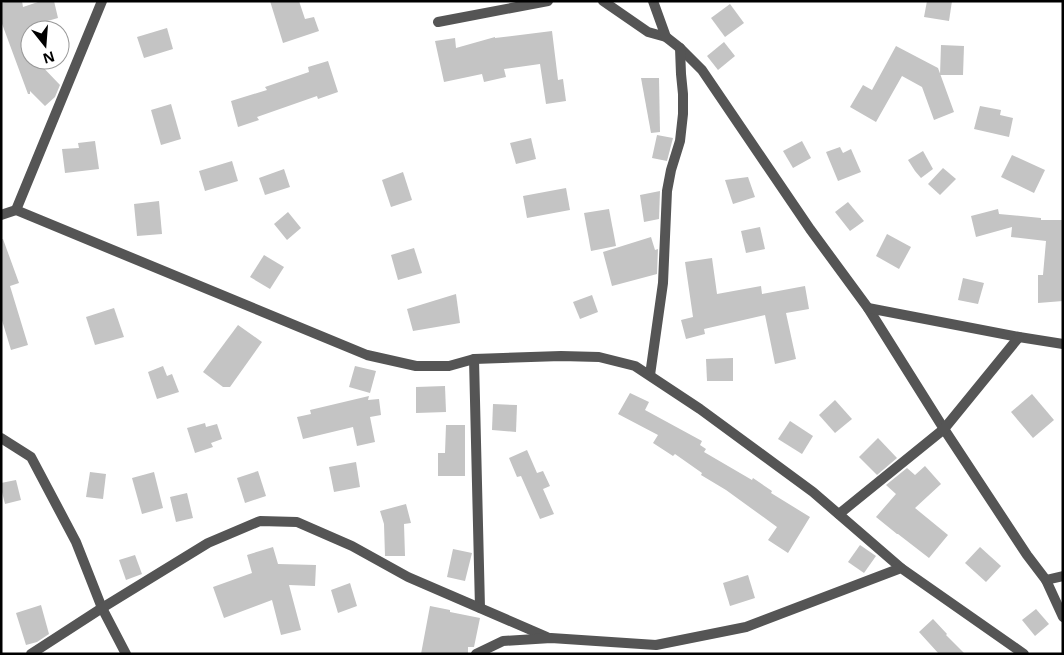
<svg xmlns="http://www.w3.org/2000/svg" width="1064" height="655" viewBox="0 0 1064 655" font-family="'Open Sans',sans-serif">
  <rect width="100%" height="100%" fill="#fff"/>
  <g fill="#c4c4c4">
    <polygon points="9,1 22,1 23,7 41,1 54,1 58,18 30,26 30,60 36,60 60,85 55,97 45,106 30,91 30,94 28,94 1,21 1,3"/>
    <polygon points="270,1 299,1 305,19 314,17 319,31 283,43"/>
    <polygon points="927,1 952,1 949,21 924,17"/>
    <polygon points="730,4 744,23 725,37 711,18"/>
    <polygon points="167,28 173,49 144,58 137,37"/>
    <polygon points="552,31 558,80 563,79 566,101 546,104 540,64 504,69 506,77 484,82 482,74 444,82 435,41 455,38 456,48 495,37 495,38"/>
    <polygon points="724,42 735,56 718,70 707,56"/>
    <polygon points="941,45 964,46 963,75 940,75"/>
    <polygon points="896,46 938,68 954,112 934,120 922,87 902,76 876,122 850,107 863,85 872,90"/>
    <polygon points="328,61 338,92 318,99 317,96 257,117 259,120 238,127 231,101 267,90 265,87 309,72 308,67"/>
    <polygon points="641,78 659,78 660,132 651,133"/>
    <polygon points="171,104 181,139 161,145 151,110"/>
    <polygon points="980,106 1001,110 1000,115 1013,118 1009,137 974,129"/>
    <polygon points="657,135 673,138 667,161 652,158"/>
    <polygon points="531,138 536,159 516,164 510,143"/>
    <polygon points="95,141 99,169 65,173 62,149 79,148 78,143"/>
    <polygon points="802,141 811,158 793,168 783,151"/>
    <polygon points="840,147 843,153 851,149 861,172 838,181 826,152"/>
    <polygon points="923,151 933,169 921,178 915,171 908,160"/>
    <polygon points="1012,155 1045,170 1034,193 1001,177"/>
    <polygon points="232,161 238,181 205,191 199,171"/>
    <polygon points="943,168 956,179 940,195 928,184"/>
    <polygon points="284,169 290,187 265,195 259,178"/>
    <polygon points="403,172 412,200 391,207 382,180"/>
    <polygon points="748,177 755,197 733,204 725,180"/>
    <polygon points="566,188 570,210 527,218 523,196"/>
    <polygon points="660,191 659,219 644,222 640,195"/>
    <polygon points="159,201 162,234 137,236 134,204"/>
    <polygon points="848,202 864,221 850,231 835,212"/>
    <polygon points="609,209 616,246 591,251 584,213"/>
    <polygon points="998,209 999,214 1041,218 1041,220 1063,220 1063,301 1038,303 1038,275 1043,275 1046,241 1011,237 1012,227 976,237 971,216"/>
    <polygon points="288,212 301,228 287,240 274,224"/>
    <polygon points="760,227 765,249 746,253 741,231"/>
    <polygon points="887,234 911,247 899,269 876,256"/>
    <polygon points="651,237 655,250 658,249 657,274 612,286 603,252"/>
    <polygon points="1,239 3,239 19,283 10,286 28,345 11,350 1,317"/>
    <polygon points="414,248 422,273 398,280 391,255"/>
    <polygon points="264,255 284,267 270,289 250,277"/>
    <polygon points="712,258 717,294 761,286 762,294 805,286 809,309 786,313 796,359 775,364 765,315 704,329 705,334 686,339 681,320 693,317 685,262"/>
    <polygon points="963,278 984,283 978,304 958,300"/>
    <polygon points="456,294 460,323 413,331 407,309"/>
    <polygon points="592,295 598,312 580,319 573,302"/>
    <polygon points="114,308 124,337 95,345 86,317"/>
    <polygon points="238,325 262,342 230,387 223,387 203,372"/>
    <polygon points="733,358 733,381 707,381 706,359"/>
    <polygon points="163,366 167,376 172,374 179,392 157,399 148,372"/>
    <polygon points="355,366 376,371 370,393 349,387"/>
    <polygon points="445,386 446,412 416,413 416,387"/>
    <polygon points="630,393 649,402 645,410 702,441 700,445 706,449 704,452 752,480 753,478 772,491 771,493 810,517 788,553 768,540 777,527 726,490 701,475 702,473 675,454 673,456 653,443 658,435 618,414"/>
    <polygon points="1032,394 1054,420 1033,438 1011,412"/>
    <polygon points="369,396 368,400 379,399 381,415 370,417 375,442 357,446 353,427 303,439 297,417 311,414 310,410"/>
    <polygon points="835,400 852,419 835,433 819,415"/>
    <polygon points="493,404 517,405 516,432 492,430"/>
    <polygon points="790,421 813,436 802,454 778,439"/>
    <polygon points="205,423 206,427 217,424 222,439 211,443 213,447 195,453 187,428"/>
    <polygon points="446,425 465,425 465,476 438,476 438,453 445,453"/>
    <polygon points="878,438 897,458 877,475 859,457"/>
    <polygon points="527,450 537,473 543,471 550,486 543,489 554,514 540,519 521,476 517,477 509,458"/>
    <polygon points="356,462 360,487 334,492 329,467"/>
    <polygon points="925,466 941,484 915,508 948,535 929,558 898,534 897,534 876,517 896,494 886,485 907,468 915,475"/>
    <polygon points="258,471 266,496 245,503 237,478"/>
    <polygon points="90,472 106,474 103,499 86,497"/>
    <polygon points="154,472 163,508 142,514 132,478"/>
    <polygon points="16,480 21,500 5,504 1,488 1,483"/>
    <polygon points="187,493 193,518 176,522 170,497"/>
    <polygon points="406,504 411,523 404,524 405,556 385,556 384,524 380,511"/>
    <polygon points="860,545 876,556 864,573 848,562"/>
    <polygon points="273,547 278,564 316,565 315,586 289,585 301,630 281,635 272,600 224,618 213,587 252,573 247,555"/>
    <polygon points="980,547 1001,566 986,582 965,563"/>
    <polygon points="453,549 472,553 465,581 447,577"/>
    <polygon points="135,555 142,574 126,580 119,560"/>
    <polygon points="748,575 755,598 730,606 723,583"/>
    <polygon points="350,583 357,606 338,613 331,590"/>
    <polygon points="41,605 49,634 37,642 26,645 16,613"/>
    <polygon points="430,606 450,610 450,612 480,618 474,647 468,647 468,654 421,654"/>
    <polygon points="1036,609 1049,624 1035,636 1022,620"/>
    <polygon points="933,619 947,634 946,635 965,654 939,654 919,632"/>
  </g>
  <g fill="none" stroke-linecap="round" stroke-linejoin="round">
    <g stroke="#555" stroke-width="10">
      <polyline points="603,1 648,32 666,37 680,48 702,70 810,229 868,308 944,429 1027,555 1046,580 1063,617"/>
      <polyline points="653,1 666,37"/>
      <polyline points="438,22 548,1"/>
      <polyline points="16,210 102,1"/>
      <polyline points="1,215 16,210 367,355 416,366 449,366 474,359 561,356 599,357 635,366 700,409 813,492 901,568"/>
      <polyline points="868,308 1019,337 1063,344"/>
      <polyline points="474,359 480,608"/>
      <polyline points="650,375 663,283 667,191 671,170 680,141 683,114 683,94 681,74 680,48"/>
      <polyline points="1,438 31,457 76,542 102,608 126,654"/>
      <polyline points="839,514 944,429 1019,337"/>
      <polyline points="1046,580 1063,576"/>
      <polyline points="31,654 102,608 208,543 260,521 297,522 352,546 408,577 547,637"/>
      <polyline points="476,654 503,641 551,638 656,645 746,627 901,568 1024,654"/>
    </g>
  </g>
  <rect width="1064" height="655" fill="none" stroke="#000000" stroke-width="5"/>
  <g transform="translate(45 45) rotate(163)"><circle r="24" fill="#ffffff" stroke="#999999"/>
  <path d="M0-4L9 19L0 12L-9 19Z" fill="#000000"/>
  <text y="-8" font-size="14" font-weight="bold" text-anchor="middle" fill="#000000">N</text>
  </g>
</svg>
